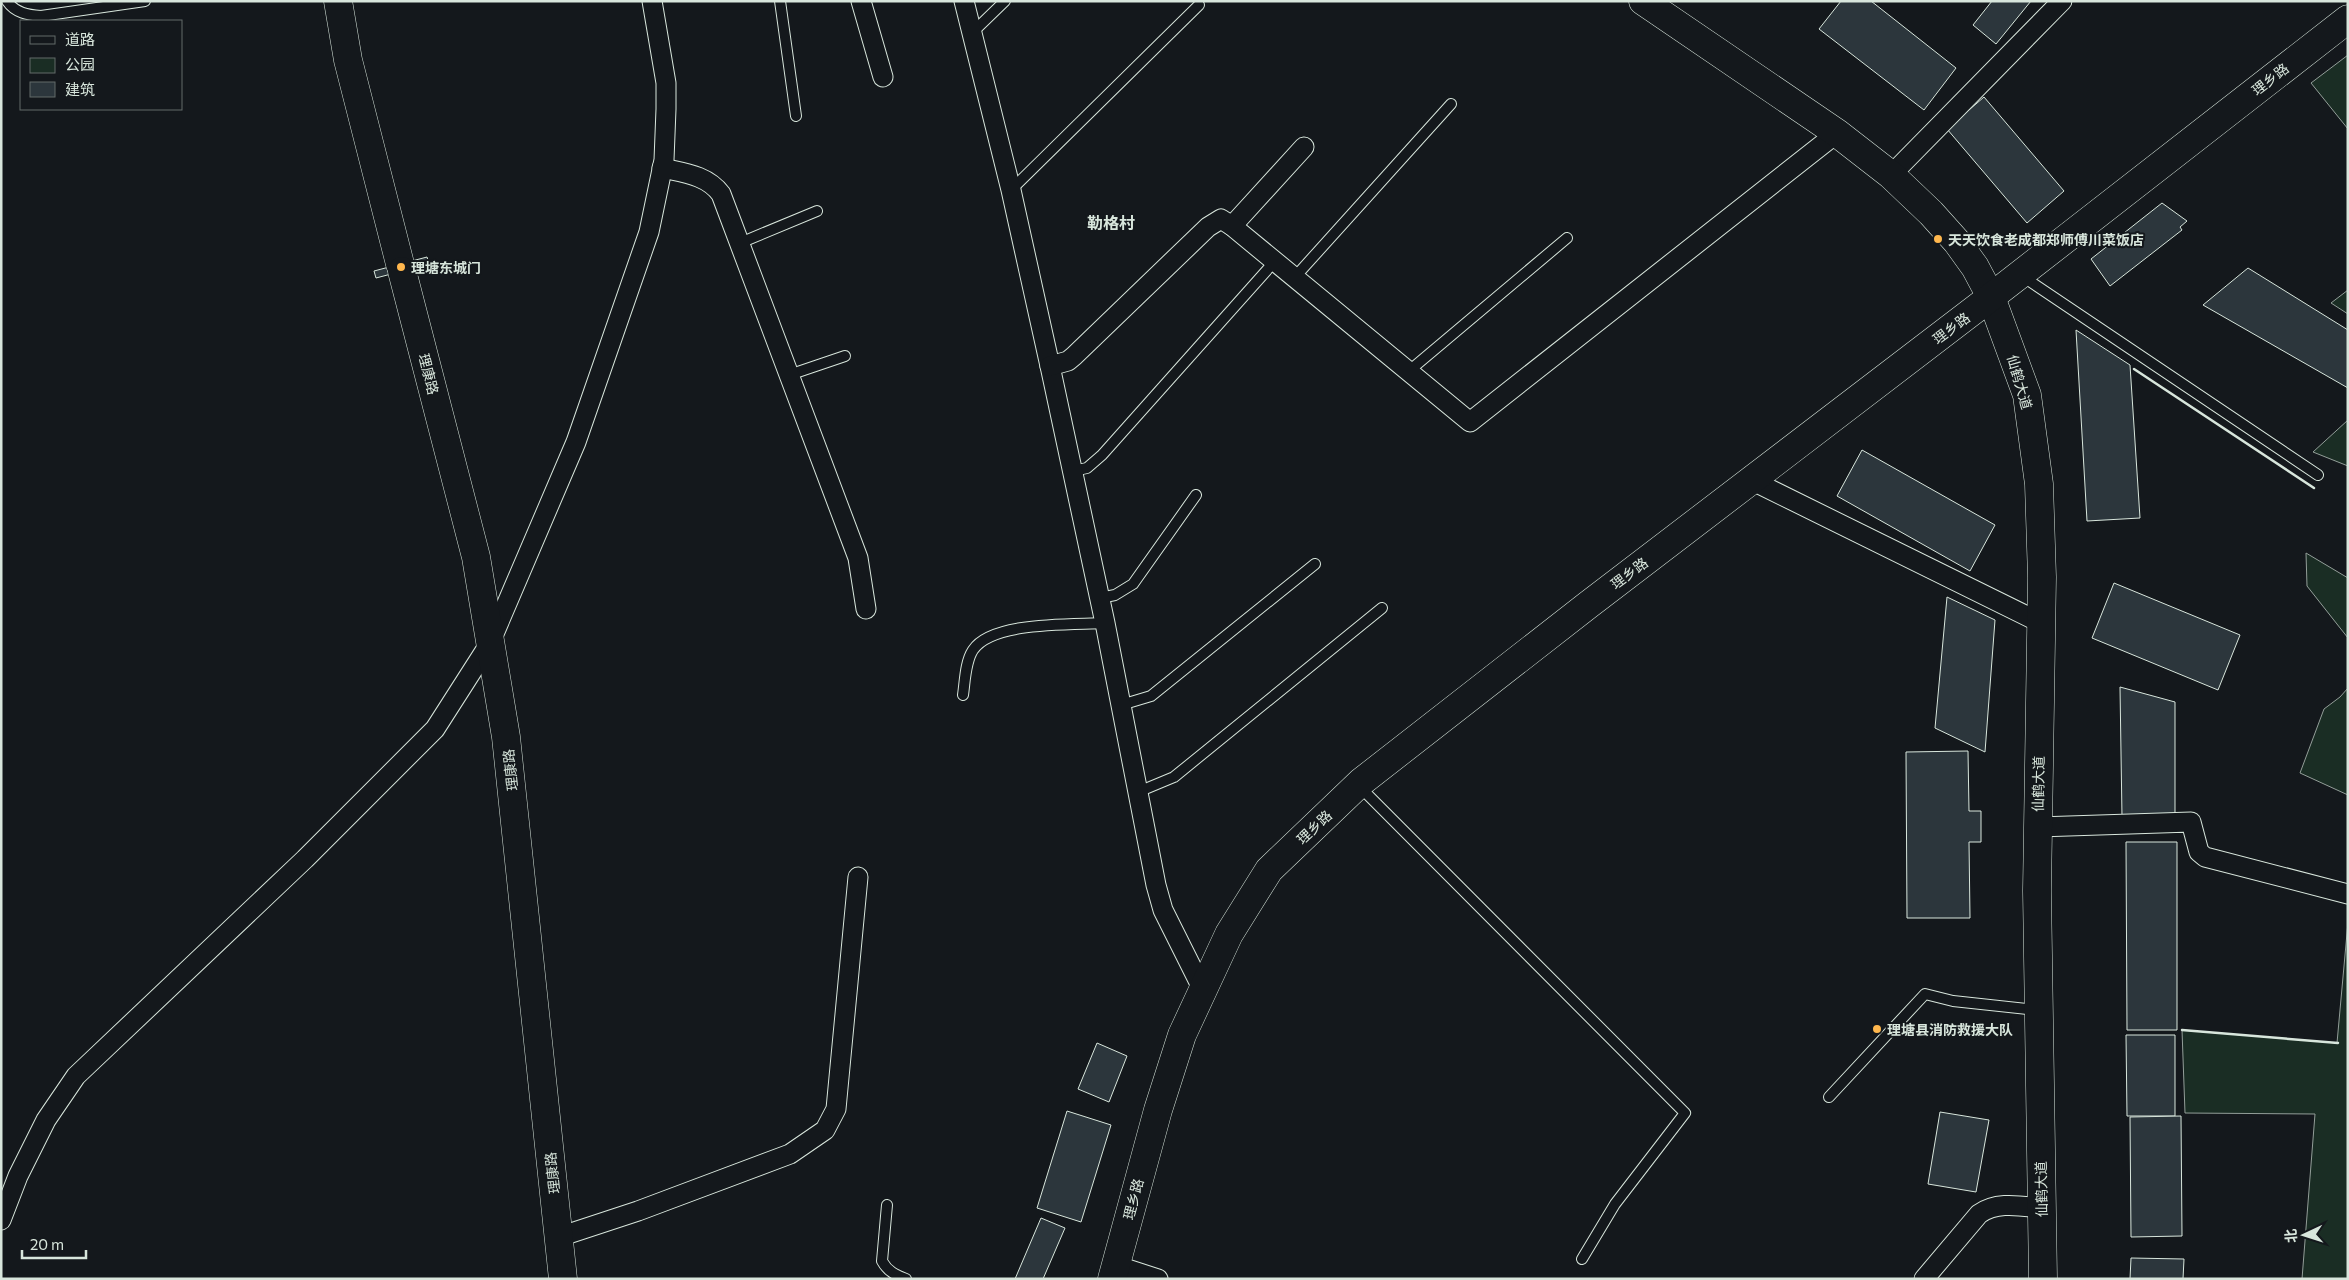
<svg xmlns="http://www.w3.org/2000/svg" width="2349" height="1280" viewBox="0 0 2349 1280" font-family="Commissioner,'Noto Sans SC',sans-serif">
  <rect width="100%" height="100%" fill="#14181c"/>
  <g fill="#1a2d24" stroke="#939e99">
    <polygon points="2348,55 2348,129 2311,83"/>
    <polygon points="2348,290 2348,314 2331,303"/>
    <polygon points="2348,420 2348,466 2313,452"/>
    <polygon points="2306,553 2348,578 2348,638 2307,586"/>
    <polygon points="2348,688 2348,795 2300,773 2324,709 2340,697"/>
    <polygon points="2348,922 2348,1279 2302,1279 2315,1114 2185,1113 2182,1030 2337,1043"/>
  </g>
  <g fill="#2c363c" stroke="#d8e6dc">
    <polygon points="1841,1 1871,1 1956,68 1924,110 1819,29"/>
    <polygon points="1992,1 2031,1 1996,44 1973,25"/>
    <polygon points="1984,97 2064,191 2027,223 1947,129"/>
    <polygon points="2162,203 2187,221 2180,227 2182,230 2110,286 2091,259"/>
    <polygon points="427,257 429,264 376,278 374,271"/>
    <polygon points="2248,268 2348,330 2348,388 2203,305"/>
    <polygon points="2076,330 2130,365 2140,518 2087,521"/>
    <polygon points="1862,450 1995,525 1970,571 1837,496"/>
    <polygon points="2114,583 2240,635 2218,690 2092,638"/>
    <polygon points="1947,597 1995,620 1985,752 1935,728"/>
    <polygon points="2120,687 2175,702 2175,815 2122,817"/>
    <polygon points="1968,751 1969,811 1981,811 1981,842 1969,842 1970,918 1907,918 1906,752"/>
    <polygon points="2126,842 2177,842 2177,1030 2127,1030"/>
    <polygon points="2126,1035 2175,1035 2175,1116 2127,1116"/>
    <polygon points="1097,1043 1127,1056 1109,1102 1078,1089"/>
    <polygon points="1067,1111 1111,1125 1081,1222 1037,1208"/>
    <polygon points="1940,1112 1989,1120 1976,1192 1928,1184"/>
    <polygon points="2181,1116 2182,1236 2131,1237 2130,1117"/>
    <polygon points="1041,1218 1065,1228 1043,1279 1015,1279"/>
    <polygon points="2131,1258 2184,1259 2183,1279 2130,1279"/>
  </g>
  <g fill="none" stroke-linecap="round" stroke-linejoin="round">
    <defs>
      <g id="lane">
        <path d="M7,1C15,13 28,15 41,16L145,1"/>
        <polyline points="780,1 796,116"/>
        <polyline points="973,32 1005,1"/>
        <polyline points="1011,190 1199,5"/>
        <polyline points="740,243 817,211"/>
        <polyline points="2022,276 2318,475"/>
        <polyline points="1295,277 1451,104"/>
        <polyline points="1409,371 1567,238"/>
        <polyline points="789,375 845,356"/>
        <polyline points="1073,471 1087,468 1102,455 1275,261"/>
        <polyline points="1100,598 1115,595 1133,584 1196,495"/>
        <path d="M963,695C965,682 965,662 973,650C992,621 1072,625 1105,623"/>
        <polyline points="1121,705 1151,696 1315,564"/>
        <polyline points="1358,785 1685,1113 1615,1204 1582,1259"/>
        <polyline points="1138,792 1174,777 1382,608"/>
        <polyline points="1829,1097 1925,994 1953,1001 2037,1010"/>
        <path d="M887,1205L882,1261C888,1272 896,1275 906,1279"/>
      </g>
      <g id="street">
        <polyline points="861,1 883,77"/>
        <polyline points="964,1 1011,190 1050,366 1105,623 1156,885 1163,910 1202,988"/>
        <path d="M662,168C684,173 707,175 721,194L858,558L866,609"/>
        <polyline points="1891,175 2062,1"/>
        <polyline points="1232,226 1304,147"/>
        <polyline points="1050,366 1068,361 1074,356 1208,227 1221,219 1232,226 1470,422 1837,133"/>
        <polyline points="1751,480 2041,623"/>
        <polyline points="2038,827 2191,822 2199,852 2205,857 2348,894"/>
        <polyline points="1,1220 18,1176 46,1120 76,1076 305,859 435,729 490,643 576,442 649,232 664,160 666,109 666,83 652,1"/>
        <polyline points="559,1237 638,1211 790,1154 825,1130 836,1109 858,877"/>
        <polyline points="1115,1265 1158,1279"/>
        <path d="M1924,1279L1979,1214C1997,1201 2020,1206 2041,1208"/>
      </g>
      <g id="primary">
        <polyline points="338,1 348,60 400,264"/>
        <polyline points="1643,1 1837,133 1891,175 1931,213 1957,242 1975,267 1991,297 2027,395 2039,484 2042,577 2037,891 2043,1279"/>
        <polyline points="402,271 476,557 506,737 563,1279"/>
        <polyline points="1112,1279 1158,1110 1182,1035 1229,934 1269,870 1361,782 1588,605 1991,297 2348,19"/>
      </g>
    </defs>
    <use href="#lane" stroke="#d8e6dc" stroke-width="12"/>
    <use href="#street" stroke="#d8e6dc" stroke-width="21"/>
    <use href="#primary" stroke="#d8e6dc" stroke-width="29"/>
    <use href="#lane" stroke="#14181c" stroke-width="10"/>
    <use href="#street" stroke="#14181c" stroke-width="19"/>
    <use href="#primary" stroke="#14181c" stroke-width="28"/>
    <g stroke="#d8e6dc" stroke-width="2.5">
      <polyline points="2134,369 2314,488"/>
      <polyline points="2182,1030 2338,1043"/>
    </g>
  </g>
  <g fill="#ffb74d" stroke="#14181c" stroke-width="2">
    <circle cx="1938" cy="239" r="5"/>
    <circle cx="401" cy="267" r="5"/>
    <circle cx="1877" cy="1029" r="5"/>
  </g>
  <g text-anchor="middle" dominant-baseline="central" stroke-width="4" stroke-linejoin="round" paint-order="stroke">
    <g font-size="14" fill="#d8e6dc" stroke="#14181c">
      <text transform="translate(2270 79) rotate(-38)">理乡路</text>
      <text transform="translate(1951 328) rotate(-37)">理乡路</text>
      <text transform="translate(429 374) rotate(76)">理康路</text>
      <text transform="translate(2020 382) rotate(74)">仙鹤大道</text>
      <text transform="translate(1629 573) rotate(-37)">理乡路</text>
      <text transform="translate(510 770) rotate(-96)">理康路</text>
      <text transform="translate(2038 784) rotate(-89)">仙鹤大道</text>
      <text transform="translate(1314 827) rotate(-43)">理乡路</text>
      <text transform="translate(552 1173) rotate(-96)">理康路</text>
      <text transform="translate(2041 1189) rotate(-91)">仙鹤大道</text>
      <text transform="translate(1133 1199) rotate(-75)">理乡路</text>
    </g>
    <g font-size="14" font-weight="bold" fill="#d8e6dc" stroke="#14181c" text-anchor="start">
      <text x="1948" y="239">天天饮食老成都郑师傅川菜饭店</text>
      <text x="411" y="267">理塘东城门</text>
      <text x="1887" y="1029">理塘县消防救援大队</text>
    </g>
    <g font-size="16" font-weight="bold" fill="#d8e6dc" stroke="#14181c">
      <text x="1111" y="222">勒格村</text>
    </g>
  </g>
  <rect width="2349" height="1280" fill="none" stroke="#d8e6dc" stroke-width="5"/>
  <rect x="20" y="20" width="162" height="90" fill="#14181c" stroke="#626a69"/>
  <rect x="30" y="36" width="25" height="8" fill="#14181c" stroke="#626a69"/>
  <text x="65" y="45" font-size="15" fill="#d8e6dc">道路</text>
  <rect x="30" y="58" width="25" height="15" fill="#1a2d24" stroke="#626a69"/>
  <text x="65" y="70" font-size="15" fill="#d8e6dc">公园</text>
  <rect x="30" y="82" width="25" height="15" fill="#2c363c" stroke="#626a69"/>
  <text x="65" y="95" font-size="15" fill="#d8e6dc">建筑</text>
  <g transform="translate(2304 1235) rotate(266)" stroke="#14181c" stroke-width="4" paint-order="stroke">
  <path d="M0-4L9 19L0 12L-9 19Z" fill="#d8e6dc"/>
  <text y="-8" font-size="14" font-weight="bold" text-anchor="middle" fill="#d8e6dc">北</text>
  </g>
  <path d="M22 1250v8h64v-8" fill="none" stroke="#d8e6dc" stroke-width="2.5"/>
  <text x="30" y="1250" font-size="15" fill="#d8e6dc" stroke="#14181c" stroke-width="4" paint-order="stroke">20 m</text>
</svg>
